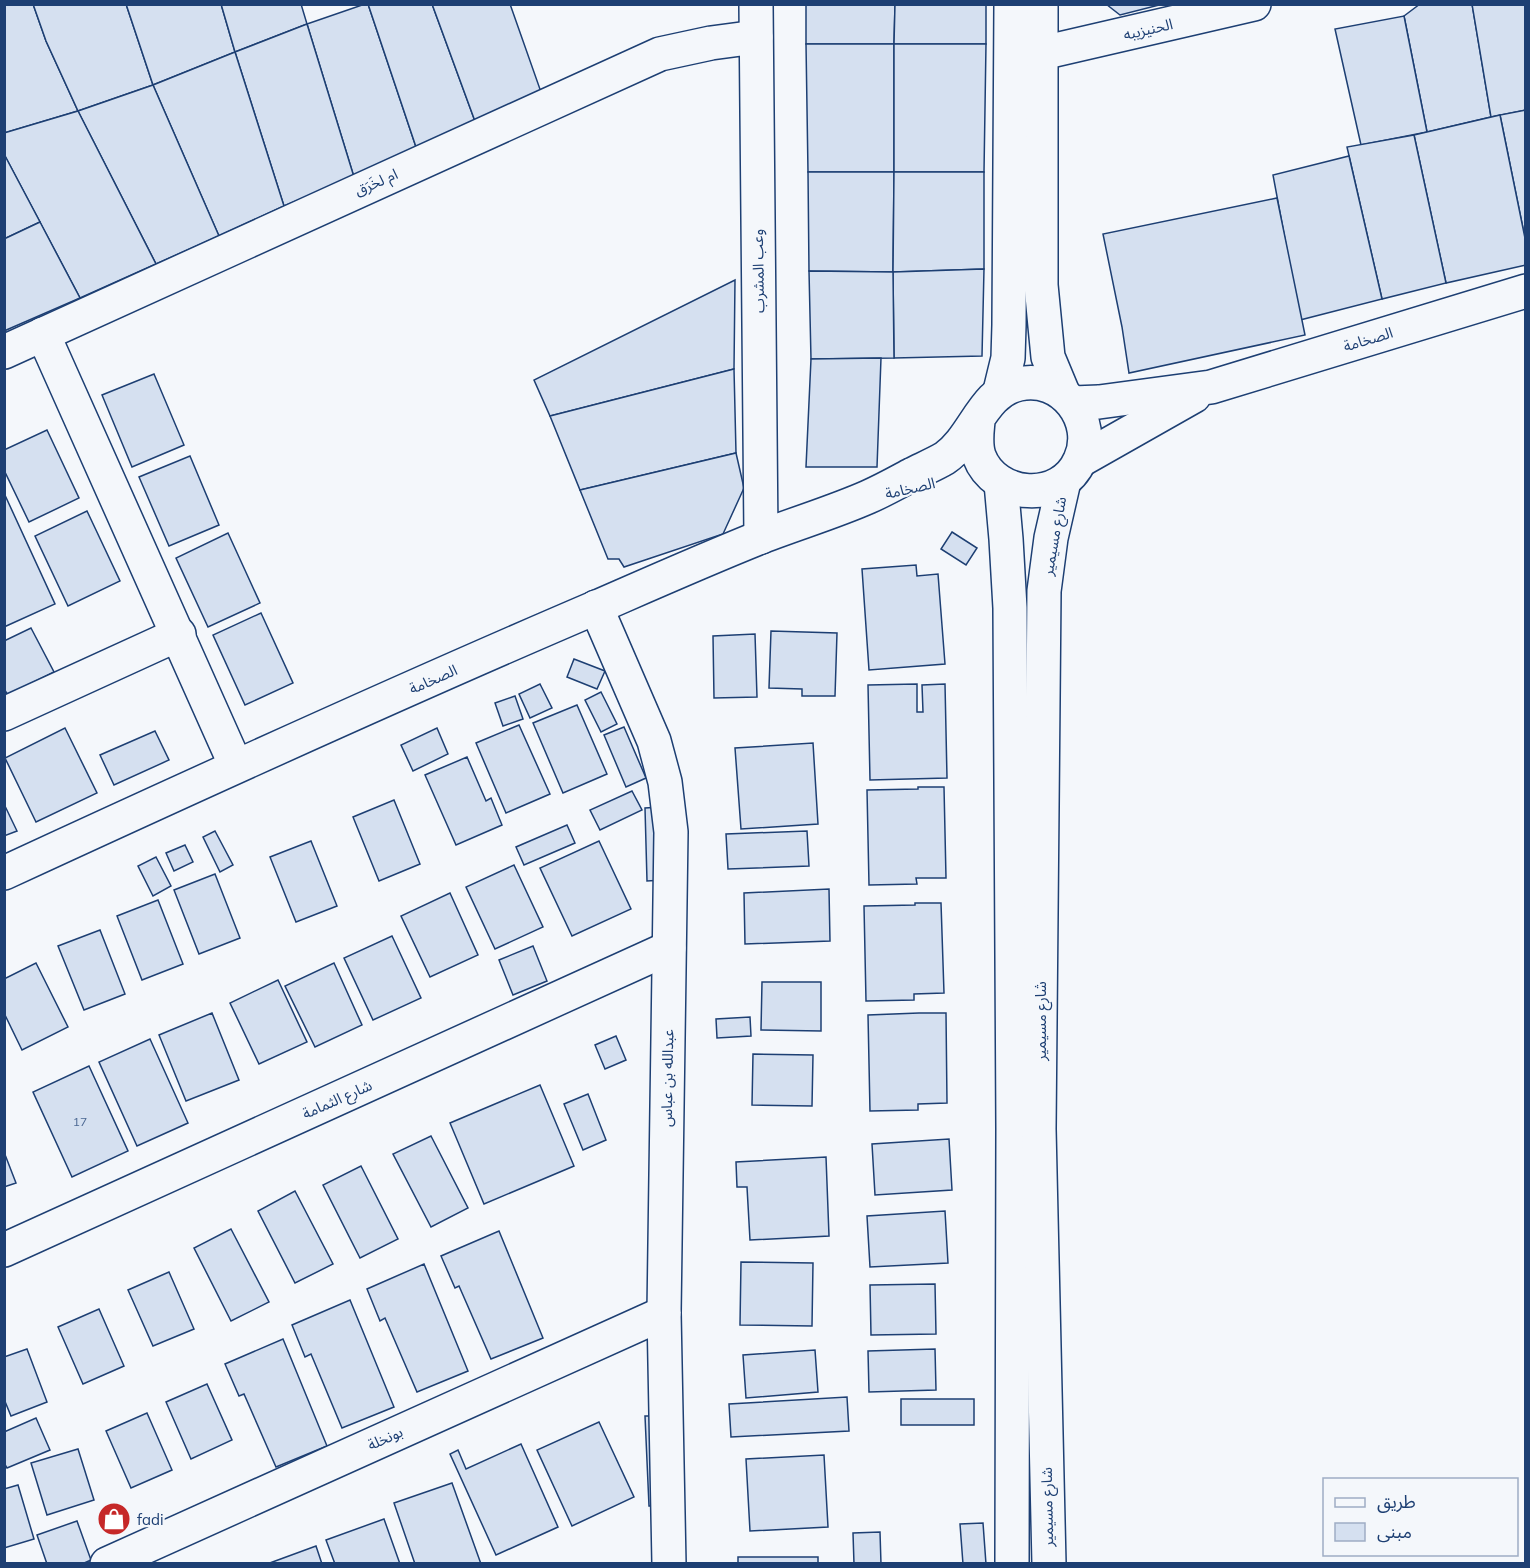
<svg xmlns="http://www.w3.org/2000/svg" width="1530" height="1568" viewBox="0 0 1530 1568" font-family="Mulish,'Noto Sans Arabic',sans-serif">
  <rect width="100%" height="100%" fill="#f4f7fb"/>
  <g fill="#d5e0f0" stroke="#1d3f73" stroke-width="1.5">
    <polygon points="4,4 33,4 46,41 78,111 4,133"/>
    <polygon points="33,4 126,4 153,85 78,111 46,41"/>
    <polygon points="126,4 221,4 235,52 153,85"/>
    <polygon points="221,4 301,4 307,24 235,52"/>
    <polygon points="365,4 368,4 417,150 354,177 307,24"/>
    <polygon points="368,4 432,4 476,124 417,150"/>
    <polygon points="432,4 510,4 541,92 476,124"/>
    <polygon points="806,4 895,4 894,44 806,44"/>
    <polygon points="895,4 986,4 986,44 894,44"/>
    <polygon points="1106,4 1163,4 1120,15"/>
    <polygon points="1420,4 1472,4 1491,117 1427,132 1404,16"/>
    <polygon points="1472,4 1526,4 1526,110 1491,117"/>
    <polygon points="1404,16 1427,132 1361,145 1335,29"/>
    <polygon points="307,24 354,177 284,206 235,52"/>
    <polygon points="806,44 894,44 894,172 808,172"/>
    <polygon points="894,44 986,44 984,172 894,172"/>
    <polygon points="235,52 284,206 219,236 153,85"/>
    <polygon points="153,85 219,236 156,264 78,111"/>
    <polygon points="1526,110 1526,243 1500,115"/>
    <polygon points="78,111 156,264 80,298 4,154 4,133"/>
    <polygon points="1500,115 1526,243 1526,265 1446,283 1414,135"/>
    <polygon points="1414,135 1446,283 1382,299 1347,147"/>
    <polygon points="4,154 40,222 4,239"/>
    <polygon points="1349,156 1382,299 1300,320 1273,175"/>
    <polygon points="808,172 894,172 893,272 809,271"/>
    <polygon points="894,172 984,172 984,269 893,272"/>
    <polygon points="1277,198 1305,335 1129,373 1122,327 1103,234"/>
    <polygon points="40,222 80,298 4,331 4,239"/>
    <polygon points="984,269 982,356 894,358 893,272"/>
    <polygon points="809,271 893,272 894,358 811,359"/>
    <polygon points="735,280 734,369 550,416 534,380"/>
    <polygon points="881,358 877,467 806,467 811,359"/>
    <polygon points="734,369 736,453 580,490 550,416"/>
    <polygon points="154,374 184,445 132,467 102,395"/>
    <polygon points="47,430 79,498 29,522 4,470 4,450"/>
    <polygon points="736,453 744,488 723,534 624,567 619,559 608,559 580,490"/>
    <polygon points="190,456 219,525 169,546 139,477"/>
    <polygon points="4,493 55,604 4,627"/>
    <polygon points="87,511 120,581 68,606 35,536"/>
    <polygon points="952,532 977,548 966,565 941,549"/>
    <polygon points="228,533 260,603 208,627 176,558"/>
    <polygon points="916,565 917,576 938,574 945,664 869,670 862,569"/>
    <polygon points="261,613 293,683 245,705 213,635"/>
    <polygon points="31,628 54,672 8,695 4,689 4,641"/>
    <polygon points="771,631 837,633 835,696 802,696 802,689 769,688"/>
    <polygon points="755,634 757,697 714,698 713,636"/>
    <polygon points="574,659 605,671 597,689 567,677"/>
    <polygon points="540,684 552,708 530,718 519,694"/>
    <polygon points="917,684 917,712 923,712 922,685 945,684 947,778 870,780 868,685"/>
    <polygon points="601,692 617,724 601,732 585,700"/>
    <polygon points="515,696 523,719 503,726 495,703"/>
    <polygon points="577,705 607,774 563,793 533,723"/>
    <polygon points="519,725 550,794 506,813 476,743"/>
    <polygon points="624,727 646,778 626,787 604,735"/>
    <polygon points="65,728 97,793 36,822 5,758"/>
    <polygon points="437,728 448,754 413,771 401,745"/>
    <polygon points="155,731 169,760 114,785 100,755"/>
    <polygon points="813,743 818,824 741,829 735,748"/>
    <polygon points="467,757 486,801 491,798 502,825 456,845 425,775"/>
    <polygon points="918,787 944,787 946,878 916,878 917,884 869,885 867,790 918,789"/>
    <polygon points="632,791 642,810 600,830 590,810"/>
    <polygon points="394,800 420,864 379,881 353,817"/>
    <polygon points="4,804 17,831 4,836"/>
    <polygon points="661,807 663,880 647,881 645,808"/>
    <polygon points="567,825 575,843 524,865 516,847"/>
    <polygon points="215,831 233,865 220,872 203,837"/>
    <polygon points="807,831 809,866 728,869 726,834"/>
    <polygon points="311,841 337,906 296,922 270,857"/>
    <polygon points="599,841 631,909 572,936 540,868"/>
    <polygon points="185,845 193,862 174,871 166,853"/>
    <polygon points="156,857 171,886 153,896 138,866"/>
    <polygon points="514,865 543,927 495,949 466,887"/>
    <polygon points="215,874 240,938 199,954 174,890"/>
    <polygon points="829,889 830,941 745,944 744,893"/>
    <polygon points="450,893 478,955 430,977 401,916"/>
    <polygon points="158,900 183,964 142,980 117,916"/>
    <polygon points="915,903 941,903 944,993 914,994 914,1000 866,1001 864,906 915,905"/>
    <polygon points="100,930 125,994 84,1010 58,946"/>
    <polygon points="392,936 421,998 373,1020 344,958"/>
    <polygon points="533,946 547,981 513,995 499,960"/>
    <polygon points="36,963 68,1027 22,1050 4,1013 4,979"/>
    <polygon points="334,963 362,1025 315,1047 285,986"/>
    <polygon points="278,980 307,1042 259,1064 230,1003"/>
    <polygon points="762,982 821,982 821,1031 761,1030"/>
    <polygon points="212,1013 239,1080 186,1101 159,1035"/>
    <polygon points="919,1013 946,1013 947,1103 918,1104 918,1110 870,1111 868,1015"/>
    <polygon points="750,1017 751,1036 717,1038 716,1019"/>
    <polygon points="616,1036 626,1060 605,1069 595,1045"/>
    <polygon points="150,1039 188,1123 137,1146 99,1062"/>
    <polygon points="753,1054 813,1055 812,1106 752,1105"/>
    <polygon points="89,1066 128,1151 72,1177 33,1092"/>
    <polygon points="540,1085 574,1166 484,1204 450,1123"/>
    <polygon points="588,1094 606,1140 583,1150 564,1104"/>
    <polygon points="431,1136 468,1208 431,1227 393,1154"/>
    <polygon points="949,1139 952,1190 875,1195 872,1144"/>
    <polygon points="4,1152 16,1183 4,1187"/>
    <polygon points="826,1157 829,1236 750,1240 747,1187 737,1187 736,1162"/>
    <polygon points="361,1166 398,1239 360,1258 323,1185"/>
    <polygon points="295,1191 333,1264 295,1283 258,1211"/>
    <polygon points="945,1211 948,1263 870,1267 867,1216"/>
    <polygon points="231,1229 269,1302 231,1321 194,1248"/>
    <polygon points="499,1231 543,1338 491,1359 459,1286 455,1288 441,1256"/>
    <polygon points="741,1262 813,1263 812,1326 740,1325"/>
    <polygon points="424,1264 468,1371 417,1392 385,1318 380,1321 367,1289"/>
    <polygon points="169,1272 194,1329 153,1346 128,1290"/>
    <polygon points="935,1284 936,1334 871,1335 870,1285"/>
    <polygon points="350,1300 394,1407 342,1428 311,1354 305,1357 292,1325"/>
    <polygon points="99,1309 124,1366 83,1384 58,1327"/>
    <polygon points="283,1339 327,1446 276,1467 244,1394 239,1396 225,1364"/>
    <polygon points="27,1349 47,1402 11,1416 4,1399 4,1357"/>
    <polygon points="935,1349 936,1390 869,1392 868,1351"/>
    <polygon points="815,1350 818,1392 746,1398 743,1355"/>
    <polygon points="207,1384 232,1440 191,1459 166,1402"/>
    <polygon points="847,1397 849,1431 731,1437 729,1404"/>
    <rect x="901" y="1399" width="73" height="26"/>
    <polygon points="147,1413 172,1470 131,1488 106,1431"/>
    <polygon points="645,1416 660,1416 663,1506 649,1506"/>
    <polygon points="36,1418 50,1450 7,1468 4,1463 4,1432"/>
    <polygon points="599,1422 634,1497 572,1526 537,1450"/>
    <polygon points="521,1444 558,1527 496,1555 450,1454 458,1450 466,1469"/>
    <polygon points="78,1449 94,1500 47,1515 31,1463"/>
    <polygon points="824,1455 828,1527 750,1531 746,1459"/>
    <polygon points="452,1483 481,1564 415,1564 394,1503"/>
    <polygon points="18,1485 34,1539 4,1548 4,1489"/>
    <polygon points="384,1519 400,1564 335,1564 326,1540"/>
    <polygon points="77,1521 91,1560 82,1564 47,1564 37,1535"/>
    <polygon points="983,1523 986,1564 963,1564 960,1524"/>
    <polygon points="880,1532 881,1564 854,1564 853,1533"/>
    <polygon points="316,1546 322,1564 267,1564"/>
    <rect x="738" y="1557" width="80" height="7"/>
  </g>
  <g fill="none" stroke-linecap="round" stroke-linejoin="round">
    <defs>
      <g id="minor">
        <polyline points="756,4 761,537"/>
        <polyline points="1041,4 1041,285 1048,357 1063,393"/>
        <polyline points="1021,52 1042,53 1254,4"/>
        <polyline points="43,334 236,766"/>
        <polyline points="4,352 660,54 711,43 756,37"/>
        <polyline points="1000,391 1008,358 1009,325 1011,4"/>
        <polyline points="1073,403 1099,402 1211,387 1526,291"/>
        <polyline points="1081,460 1194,396"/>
        <polyline points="1001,483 1006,539 1010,608 1013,1128 1012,1564"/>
        <polyline points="596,607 654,741 665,782 671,832 664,1313 669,1564"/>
        <polyline points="4,714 179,634"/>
        <path d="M4,873C201,782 398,692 597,607C652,583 706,559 761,537C797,523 834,512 868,497C884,490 898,482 913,474C923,469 935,464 945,458C975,437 982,392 1019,384C1062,374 1098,421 1080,460C1061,504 995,499 979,456C975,444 977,432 978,421"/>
        <polyline points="4,1250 669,948"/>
        <polyline points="107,1564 664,1313"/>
        <polyline points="1049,1564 1039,1129 1044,591 1051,538 1064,481"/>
      </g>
    </defs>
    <use href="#minor" stroke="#1d3f73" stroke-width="36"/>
    <use href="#minor" stroke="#f4f7fb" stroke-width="33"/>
  </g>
  <defs>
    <symbol id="shop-disc" viewBox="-11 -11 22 22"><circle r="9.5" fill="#c62828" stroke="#f4f7fb"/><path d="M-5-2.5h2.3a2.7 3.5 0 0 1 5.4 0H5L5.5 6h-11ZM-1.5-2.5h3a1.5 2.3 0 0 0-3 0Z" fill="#fff"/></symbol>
  </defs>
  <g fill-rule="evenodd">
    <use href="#shop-disc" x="95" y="1500" width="38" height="38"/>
  </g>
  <g text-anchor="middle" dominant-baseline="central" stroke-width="4.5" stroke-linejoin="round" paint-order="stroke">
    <g font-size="12" fill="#4b6792">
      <text x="80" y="1121">17</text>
    </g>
    <g font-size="15" fill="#1d3f73" stroke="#f4f7fb">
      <text transform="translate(1148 29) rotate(-13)">الحنيزيبه</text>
      <text transform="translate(376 182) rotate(-24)">ام لخَرَق</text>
      <text transform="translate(758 271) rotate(-91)">وعب المشرب</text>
      <text transform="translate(1368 339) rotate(-17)">الصخامة</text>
      <text transform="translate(910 488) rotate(-13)">الصخامة</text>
      <text transform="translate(1054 536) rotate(-80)">شارع مسيمير</text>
      <text transform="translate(433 679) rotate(-24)">الصخامة</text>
      <text transform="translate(1040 1021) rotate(-90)">شارع مسيمير</text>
      <text transform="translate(667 1078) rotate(-89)">عبدالله بن عباس</text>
      <text transform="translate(337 1099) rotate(-24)">شارع الثمامة</text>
      <text transform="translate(385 1438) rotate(-24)">بونخلة</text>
      <text transform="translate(1047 1507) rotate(-91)">شارع مسيمير</text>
    </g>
    <g font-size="15" fill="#1d3f73" stroke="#f4f7fb" text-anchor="start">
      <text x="137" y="1519">fadi</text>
    </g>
  </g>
  <rect width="1530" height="1568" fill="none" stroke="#1d3f73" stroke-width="12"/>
  <rect x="1323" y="1478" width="195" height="78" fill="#f4f7fb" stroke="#9eadc5" stroke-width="1.5"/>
  <rect x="1335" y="1498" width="30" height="9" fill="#f4f7fb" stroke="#9eadc5" stroke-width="1.5"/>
  <text x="1377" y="1508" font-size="18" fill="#1d3f73">طريق</text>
  <rect x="1335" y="1523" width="30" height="18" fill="#d5e0f0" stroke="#9eadc5" stroke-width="1.5"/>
  <text x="1377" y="1538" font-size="18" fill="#1d3f73">مبنى</text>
</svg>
